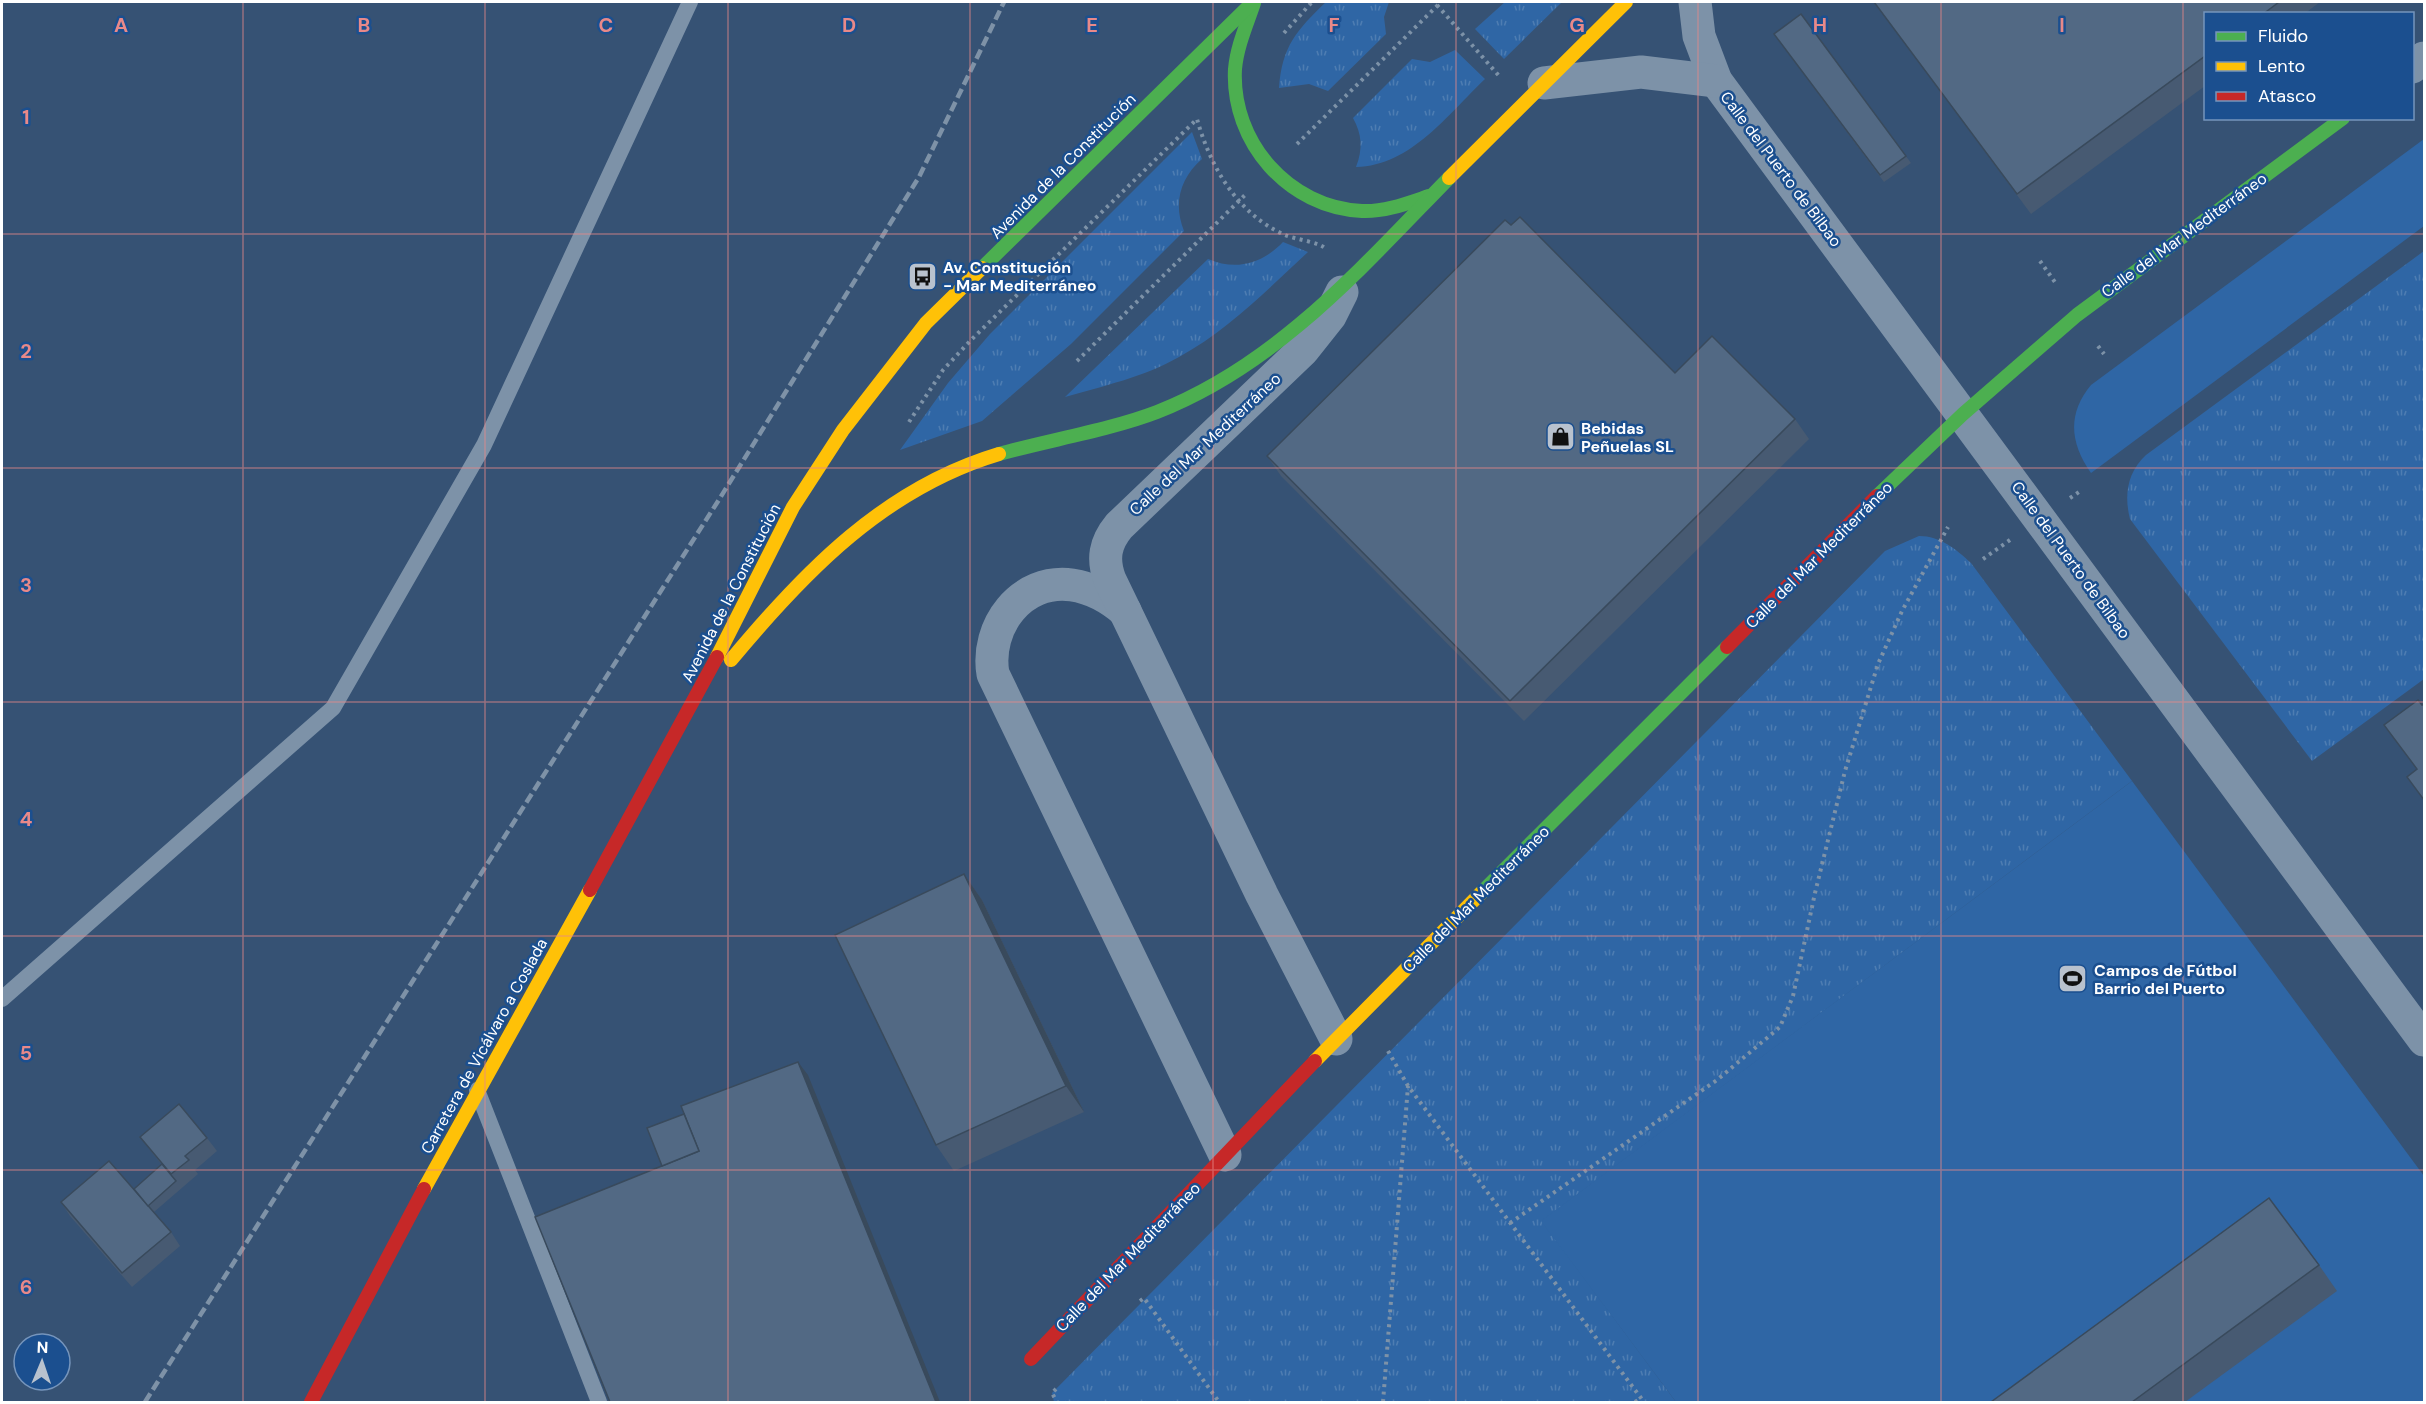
<svg xmlns="http://www.w3.org/2000/svg" width="2426" height="1404" viewBox="0 0 2426 1404" font-family="'DM Sans',sans-serif">
  <defs>
    <pattern id="grass-tufts" width="24" height="20" patternUnits="userSpaceOnUse" patternTransform="scale(1.5)"><rect width="24" height="20" fill="#2f66a5"/><path d="M3 7l-1-3M5 7V3M7 7l1-3M15 17l-1-3M17 17v-4M19 17l1-3" fill="none" stroke="#4e7db2"/></pattern>
  </defs>
  <rect width="100%" height="100%" fill="#365274"/>
  <g fill="url(#grass-tufts)">
    <path d="M1326,2H1389L1384,17L1386,34L1328,91L1309,84L1279,88C1282,46 1297,30 1326,2Z"/>
    <polygon points="1505,2 1562,2 1504,59 1475,29"/>
    <path d="M1455,50L1485,79C1448,114 1411,166 1356,167C1363,149 1362,134 1353,118L1412,59L1430,62Z"/>
    <path d="M1192,132L1202,159C1180,178 1173,204 1184,231L1071,344L982,421L900,450L948,383L990,334Z"/>
    <path d="M1283,242L1308,252C1267,290 1228,330 1179,357C1144,377 1103,386 1065,397L1208,259C1236,271 1262,264 1283,242Z"/>
    <path d="M2424,251V679L2312,761L2130,519C2124,495 2127,473 2146,455Z"/>
    <path d="M1919,536C1940,536 1956,549 1971,563L2132,781L1542,1221L1676,1402H1054L1052,1393L1885,551Z"/>
  </g>
  <g fill="#2f66a5">
    <path d="M2424,139V226L2091,473C2070,443 2067,414 2091,385Z"/>
    <polygon points="2132,781 2424,1176 2424,1402 1676,1402 1541,1221"/>
  </g>
  <g fill="none" stroke-linecap="round" stroke-linejoin="round">
    <g stroke="#7d92a8" stroke-width="4" stroke-dasharray="3 4.5" stroke-linecap="butt">
      <polyline points="1437,5 1500,77"/>
      <polyline points="1284,33 1312,2"/>
      <polyline points="1297,144 1441,2"/>
      <polyline points="2040,261 2057,285"/>
      <polyline points="2098,346 2104,354"/>
      <polyline points="1077,361 1246,194"/>
      <path d="M909,422L943,370L972,339L1197,119C1210,166 1237,214 1285,235C1297,240 1321,242 1327,250"/>
      <polyline points="2070,498 2079,492"/>
      <polyline points="1983,559 2010,540"/>
      <polyline points="1388,1051 1408,1086 1644,1402"/>
      <polyline points="1510,1223 1717,1080 1780,1027 1793,996 1815,893 1845,771 1878,664 1902,611 1948,527"/>
      <polyline points="1140,1301 1144,1298 1219,1402"/>
      <polyline points="1056,1389 1052,1393 1057,1402"/>
      <polyline points="1383,1402 1408,1086"/>
      <polyline points="1635,1402 1641,1398"/>
    </g>
    <g stroke="#7d92a8" stroke-width="16">
      <polyline points="2,999 333,708 484,445 690,2"/>
      <polyline points="477,1090 599,1402"/>
    </g>
    <g stroke="#7d92a8" stroke-width="33">
      <polyline points="1695,2 1699,36 1716,81 2424,1040"/>
      <polyline points="2412,67 2424,58"/>
      <polyline points="1544,83 1641,72 1716,81"/>
      <path d="M1125,611C1110,598 1092,588 1072,585C1021,578 985,627 993,674L1225,1155"/>
      <path d="M1336,1039L1262,895L1110,580C1102,559 1105,543 1119,526L1303,350L1330,316L1342,292"/>
    </g>
    <g stroke="#4caf50" stroke-width="14">
      <path d="M1254,3C1247,24 1237,46 1235,69C1231,142 1289,208 1362,211C1385,212 1408,203 1429,196"/>
      <polyline points="982,268 1253,2"/>
      <path d="M999,454C1049,440 1110,430 1157,412C1277,365 1361,268 1449,178"/>
      <polyline points="1877,496 1963,414 2077,315 2343,118"/>
      <polyline points="1481,893 1727,647"/>
    </g>
    <g stroke="#ffc107" stroke-width="14">
      <polyline points="1449,178 1626,2"/>
      <polyline points="717,657 793,507 843,430 926,323 982,268"/>
      <path d="M731,660C805,571 885,488 999,454"/>
      <polyline points="1315,1061 1481,893"/>
      <polyline points="424,1189 590,890"/>
    </g>
    <g stroke="#c62828" stroke-width="14">
      <polyline points="1727,647 1877,496"/>
      <polyline points="590,890 717,657"/>
      <polyline points="1031,1359 1315,1061"/>
      <polyline points="311,1402 424,1189"/>
    </g>
    <polyline stroke="#7e92a7" stroke-width="4.5" stroke-dasharray="10 4.5" stroke-linecap="butt" points="145,1402 720,498 919,177 1004,2"/>
  </g>
  <g fill="#475a72">
    <polygon points="1874,2 2320,2 2304,14 2205,14 2205,86 2031,214"/>
    <polygon points="1801,14 1911,163 1884,182 1774,34"/>
    <polygon points="1675,373 1795,419 1809,439 1524,721 1281,476 1267,456"/>
    <polygon points="964,874 982,900 1084,1112 954,1171 936,1145"/>
    <polygon points="140,1137 207,1138 217,1151 195,1170 198,1174 154,1212 171,1232 180,1246 132,1287 70,1216 61,1202 134,1189 162,1165 150,1150"/>
    <polygon points="2319,1265 2337,1291 2185,1402 1991,1402"/>
  </g>
  <g fill="#394a5c">
    <polygon points="964,874 982,900 1084,1112 1066,1086"/>
    <polygon points="798,1062 808,1075 940,1402 936,1402"/>
  </g>
  <g fill="#526984" stroke="#394a5c" stroke-width="1.5">
    <polygon points="1874,2 2279,2 2263,14 2205,14 2205,56 2017,194"/>
    <polygon points="1801,14 1906,156 1880,175 1774,34"/>
    <polygon points="1520,217 1675,373 1712,336 1795,419 1510,701 1267,456 1505,220 1511,225"/>
    <polygon points="2418,700 2422,705 2424,704 2424,800 2407,777 2417,769 2384,725"/>
    <polygon points="964,874 1066,1086 936,1145 835,935"/>
    <polygon points="798,1062 936,1402 610,1402 535,1217 699,1151 681,1106"/>
    <polygon points="179,1104 207,1138 185,1156 189,1160 171,1174 140,1137"/>
    <polygon points="684,1114 699,1151 662,1166 647,1128"/>
    <polygon points="109,1161 171,1232 122,1273 61,1202"/>
    <polygon points="162,1164 176,1181 148,1206 134,1189"/>
    <polygon points="2269,1198 2319,1265 2132,1402 1991,1402"/>
  </g>
  <path fill="none" stroke="#e88989" stroke-width="1.5" stroke-opacity="0.55" d="M243,2V1402M485,2V1402M728,2V1402M970,2V1402M1213,2V1402M1456,2V1402M1698,2V1402M1941,2V1402M2183,2V1402M2,234H2424M2,468H2424M2,702H2424M2,936H2424M2,1170H2424"/>
  <defs>
    <symbol id="bus-square" viewBox="-11 -11 22 22"><rect x="-9" y="-9" width="18" height="18" rx="4" fill="#b9c2ce" stroke="#1b4f8f"/><path d="M-5-6H5V4H4V6H2V4H-2V6H-4V4H-5ZM-3.5-4V0h7V-4ZM-3.5 1.2v1.5H-2V1.2ZM2 1.2v1.5H3.5V1.2Z" fill="#111"/></symbol>
    <symbol id="shop-square" viewBox="-11 -11 22 22"><rect x="-9" y="-9" width="18" height="18" rx="4" fill="#b9c2ce" stroke="#1b4f8f"/><path d="M-5-2.5h2.3a2.7 3.5 0 0 1 5.4 0H5L5.5 6h-11ZM-1.5-2.5h3a1.5 2.3 0 0 0-3 0Z" fill="#111"/></symbol>
    <symbol id="stadium-square" viewBox="-11 -11 22 22"><rect x="-9" y="-9" width="18" height="18" rx="4" fill="#b9c2ce" stroke="#1b4f8f"/><path d="M0-5a6.5 5 0 1 0 0 10a6.5 5 0 1 0 0-10ZM-3.5-1.8h7v3.6h-7Z" fill="#111"/></symbol>
  </defs>
  <g fill-rule="evenodd">
    <use href="#bus-square" x="906" y="260" width="33" height="33"/>
    <use href="#shop-square" x="1544" y="420" width="33" height="33"/>
    <use href="#stadium-square" x="2056" y="962" width="33" height="33"/>
  </g>
  <g text-anchor="middle" dominant-baseline="central" stroke-width="5" stroke-linejoin="round" paint-order="stroke">
    <g font-size="16" fill="#fff" stroke="#1b4f8f">
      <text transform="translate(1063 166) rotate(-45)">Avenida de la Constitución</text>
      <text transform="translate(1781 169) rotate(53)">Calle del Puerto de Bilbao</text>
      <text transform="translate(2184 235) rotate(-36)">Calle del Mar Mediterráneo</text>
      <text transform="translate(1205 444) rotate(-43)">Calle del Mar Mediterráneo</text>
      <text transform="translate(1819 555) rotate(-45)">Calle del Mar Mediterráneo</text>
      <text transform="translate(2071 560) rotate(54)">Calle del Puerto de Bilbao</text>
      <text transform="translate(731 593) rotate(-63)">Avenida de la Constitución</text>
      <text transform="translate(1476 899) rotate(-45)">Calle del Mar Mediterráneo</text>
      <text transform="translate(484 1046) rotate(-61)">Carretera de Vicálvaro a Coslada</text>
      <text transform="translate(1128 1257) rotate(-46)">Calle del Mar Mediterráneo</text>
    </g>
    <g font-size="16" font-weight="bold" fill="#fff" stroke="#1b4f8f" text-anchor="start">
      <text x="943" y="267">Av. Constitución<tspan x="943" dy="18">- Mar Mediterráneo</tspan></text>
      <text x="1581" y="428">Bebidas<tspan x="1581" dy="18">Peñuelas SL</tspan></text>
      <text x="2094" y="970">Campos de Fútbol<tspan x="2094" dy="18">Barrio del Puerto</tspan></text>
    </g>
  </g>
  <g font-size="20" text-anchor="middle" font-weight="bold" fill="#e88989" stroke="#1b4f8f" stroke-width="5" stroke-linejoin="round" paint-order="stroke">
    <text x="121" y="32">A</text>
    <text x="364" y="32">B</text>
    <text x="606" y="32">C</text>
    <text x="849" y="32">D</text>
    <text x="1092" y="32">E</text>
    <text x="1334" y="32">F</text>
    <text x="1577" y="32">G</text>
    <text x="1820" y="32">H</text>
    <text x="2062" y="32">I</text>
    <text x="26" y="124">1</text>
    <text x="26" y="358">2</text>
    <text x="26" y="592">3</text>
    <text x="26" y="826">4</text>
    <text x="26" y="1060">5</text>
    <text x="26" y="1294">6</text>
  </g>
  <rect width="2426" height="1404" fill="none" stroke="#ffffff" stroke-width="6"/>
  <rect x="2204" y="12" width="210" height="108" fill="#1b4f8f" stroke="#7695bc" stroke-width="1.5"/>
  <rect x="2216" y="32" width="30" height="9" fill="#4caf50" stroke="#7695bc" stroke-width="1.5"/>
  <text x="2258" y="42" font-size="18" fill="#ffffff">Fluido</text>
  <rect x="2216" y="62" width="30" height="9" fill="#ffc107" stroke="#7695bc" stroke-width="1.5"/>
  <text x="2258" y="72" font-size="18" fill="#ffffff">Lento</text>
  <rect x="2216" y="92" width="30" height="9" fill="#c62828" stroke="#7695bc" stroke-width="1.5"/>
  <text x="2258" y="102" font-size="18" fill="#ffffff">Atasco</text>
  <g transform="translate(42 1362) rotate(2)"><circle r="28" fill="#1b4f8f" stroke="#7695bc" stroke-width="1.5"/>
  <path d="M0-4.5L10 22L0 15L-10 22Z" fill="#b9c2ce"/>
  <text y="-9" font-size="16" font-weight="bold" text-anchor="middle" fill="#ffffff">N</text>
  </g>
</svg>
